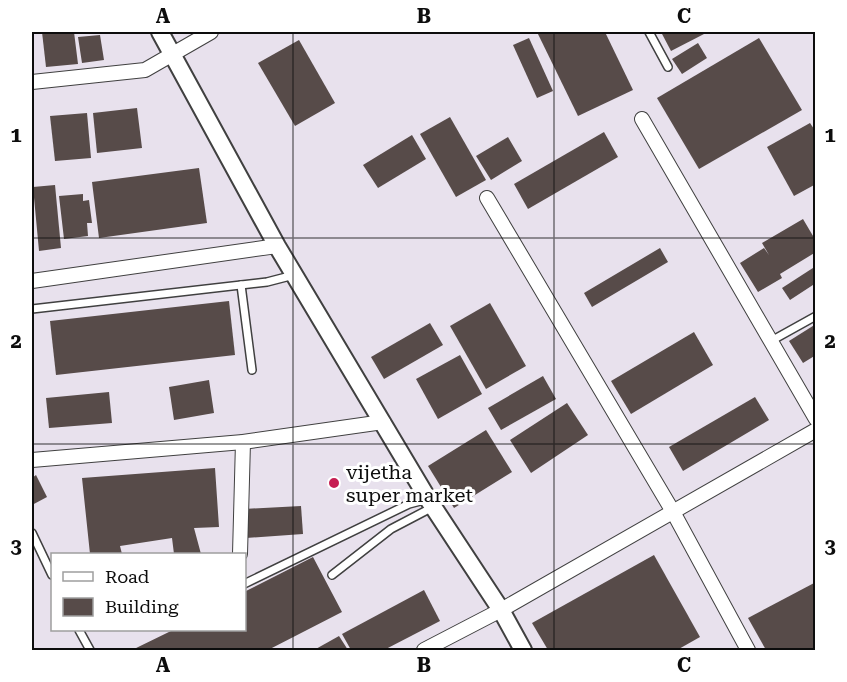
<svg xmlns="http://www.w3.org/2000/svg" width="847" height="682" viewBox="0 0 847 682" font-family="'Roboto Serif',serif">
  <rect width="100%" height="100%" fill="#fff7ed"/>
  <path fill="#e8e1ed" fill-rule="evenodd" d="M32,32H815V650H32ZM52,554H244V630H52Z"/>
  <g fill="#574b49">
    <polygon points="42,32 74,32 78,64 46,67"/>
    <polygon points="537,32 605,32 633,90 578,116"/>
    <polygon points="661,32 703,32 704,34 671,51"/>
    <polygon points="100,35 104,60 82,63 78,37"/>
    <polygon points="529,38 553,91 537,98 513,45"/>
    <polygon points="759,38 802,110 699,169 657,98"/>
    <polygon points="299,40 335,103 295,126 258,63"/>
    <polygon points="698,43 707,58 682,74 672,59"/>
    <polygon points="137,108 142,148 97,153 93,113"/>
    <polygon points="87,113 91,158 55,161 50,116"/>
    <polygon points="450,117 486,180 456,197 420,134"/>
    <polygon points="810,123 816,132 816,184 794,196 767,147"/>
    <polygon points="604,132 618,157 528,209 514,184"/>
    <polygon points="412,135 426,159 378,188 363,165"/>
    <polygon points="508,137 522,161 491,180 476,156"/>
    <polygon points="199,168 207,223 99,238 92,182"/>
    <polygon points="55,185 61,248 39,251 33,187"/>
    <polygon points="83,194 83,201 89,200 92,223 87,223 88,236 64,239 59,196"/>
    <polygon points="803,219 816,241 816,252 780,274 782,278 758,292 740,263 764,248 769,255 762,243"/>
    <polygon points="660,248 668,262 592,307 584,293"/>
    <polygon points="816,266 816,283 790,300 782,288"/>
    <polygon points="229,301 235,355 56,375 50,321"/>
    <polygon points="490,303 526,366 486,389 450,326"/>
    <polygon points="430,323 443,345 384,379 371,357"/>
    <polygon points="816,324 816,355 803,363 789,341"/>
    <polygon points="694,332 713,365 631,414 611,381"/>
    <polygon points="460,355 482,394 438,419 416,379"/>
    <polygon points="543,376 556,399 501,430 488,408"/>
    <polygon points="209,380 214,413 174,420 169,387"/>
    <polygon points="109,392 112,423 49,428 46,398"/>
    <polygon points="755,397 769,420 683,471 669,447"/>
    <polygon points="567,403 588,435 531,473 510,440"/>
    <polygon points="486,430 512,472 454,508 428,466"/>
    <polygon points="215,468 219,527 194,528 201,554 174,554 172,538 120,546 122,554 90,554 82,478"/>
    <polygon points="36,475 47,497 32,505 32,478"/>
    <polygon points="301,506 303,534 246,538 244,509"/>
    <polygon points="654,555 700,637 677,650 548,650 532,623"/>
    <polygon points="313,557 342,612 268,650 132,650 173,630 244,630 244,592"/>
    <polygon points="816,582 816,650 766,650 748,618"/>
    <polygon points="424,590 440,621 384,650 351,650 342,634"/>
    <polygon points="339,636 348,650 314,650"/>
  </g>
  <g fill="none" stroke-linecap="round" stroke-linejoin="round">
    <defs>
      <g id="service">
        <polyline points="649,32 668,67"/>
        <polyline points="241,285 252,370"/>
        <polyline points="32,309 267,282 294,275"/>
        <polyline points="771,341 816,316"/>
        <polyline points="32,533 52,575"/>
        <polyline points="332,575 391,529 433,507"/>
        <polyline points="244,584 409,504 428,499"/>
        <polyline points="79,630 90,650"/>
      </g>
      <g id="minor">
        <polyline points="32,82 145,70 211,32"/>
        <polyline points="642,119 816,419"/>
        <polyline points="487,198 672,510 748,650"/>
        <polyline points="32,281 277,246"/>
        <polyline points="32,460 243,442 383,422"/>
        <polyline points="240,554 243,442"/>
        <polyline points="424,650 501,610 816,430"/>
      </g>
      <polyline id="tertiary" points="160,32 277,246 428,499 501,610 523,650"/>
    </defs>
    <use href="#service" stroke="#404040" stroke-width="10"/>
    <use href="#minor" stroke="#404040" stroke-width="16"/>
    <use href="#tertiary" stroke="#404040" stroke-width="20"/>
    <use href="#service" stroke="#fff" stroke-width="7"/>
    <use href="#minor" stroke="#fff" stroke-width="14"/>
    <use href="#tertiary" stroke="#fff" stroke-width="16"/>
  </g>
  <path fill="none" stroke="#0d0d0d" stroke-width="1.5" stroke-opacity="0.55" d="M293,32V650M554,32V650M32,238H816M32,444H816"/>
  <circle fill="#c61d52" stroke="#fff" stroke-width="2" cx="334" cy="483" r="6"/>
  <g text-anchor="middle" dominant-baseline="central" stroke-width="6" stroke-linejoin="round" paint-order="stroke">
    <g font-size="20" fill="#0d0d0d" stroke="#fff" text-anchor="start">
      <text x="346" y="472">vijetha<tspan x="346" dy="23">super market</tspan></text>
    </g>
  </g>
  <rect width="847" height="682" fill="none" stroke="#ffffff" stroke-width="66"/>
  <rect x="51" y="553" width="195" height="78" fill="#ffffff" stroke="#9e9e9e" stroke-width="1.5"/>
  <rect x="63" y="572" width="30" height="9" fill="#ffffff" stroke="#9e9e9e" stroke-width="1.5"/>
  <text x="105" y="583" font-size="18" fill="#0d0d0d">Road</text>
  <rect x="63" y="598" width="30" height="18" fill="#574b49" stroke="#9e9e9e" stroke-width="1.5"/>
  <text x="105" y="613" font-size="18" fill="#0d0d0d">Building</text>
  <rect x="33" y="33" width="781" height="616" fill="none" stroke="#0d0d0d" stroke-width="2"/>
  <g font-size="20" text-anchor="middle" font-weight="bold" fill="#0d0d0d">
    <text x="163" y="23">A</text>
    <text x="424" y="23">B</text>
    <text x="684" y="23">C</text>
    <text x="16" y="142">1</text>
    <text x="830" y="142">1</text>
    <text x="16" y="348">2</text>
    <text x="830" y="348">2</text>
    <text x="16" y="553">3</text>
    <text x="830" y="553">3</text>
    <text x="163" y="672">A</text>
    <text x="424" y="672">B</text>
    <text x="684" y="672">C</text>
  </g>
</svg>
